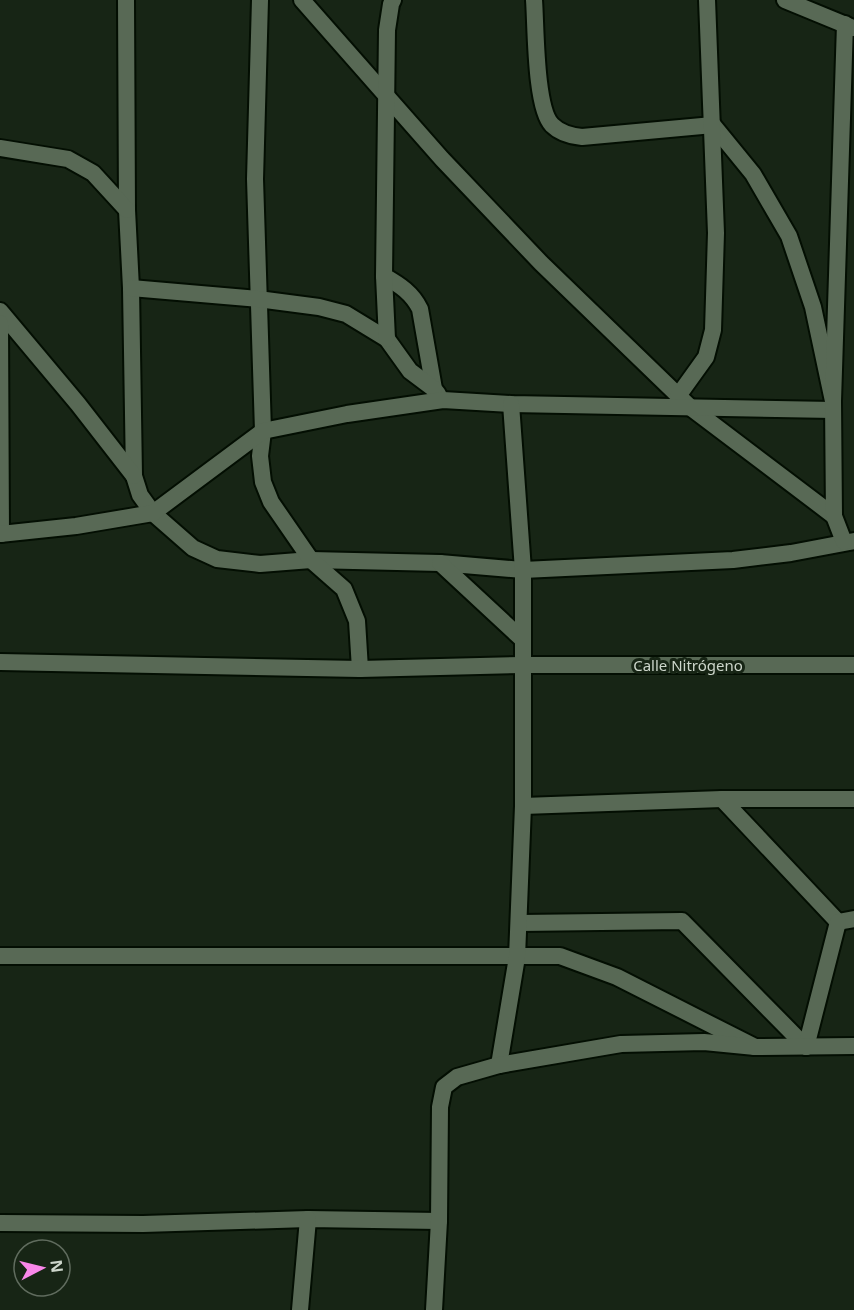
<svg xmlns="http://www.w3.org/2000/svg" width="854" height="1310" viewBox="0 0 854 1310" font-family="'Noto Sans',sans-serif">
  <rect width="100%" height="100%" fill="#172515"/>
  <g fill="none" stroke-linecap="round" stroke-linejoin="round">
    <defs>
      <g id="minor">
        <polyline points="126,0 127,210 131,288 134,476 140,495 153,513 193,548 217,559 260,564 311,560 440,563 523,570 733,560 791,553 854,541"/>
        <polyline points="260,0 255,179 263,431 260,456 263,482 271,502 311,560 344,589 357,621 360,669"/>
        <polyline points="302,0 442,159 541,263 690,407 834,516"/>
        <path d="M534,0C536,26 535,108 552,125C560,133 571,136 582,137L713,125L753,174L789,236L813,307L833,401"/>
        <polyline points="785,0 853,28"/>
        <polyline points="0,148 68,159 93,173 127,210"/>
        <path d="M384,276C400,285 412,293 420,309L434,389L438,394"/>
        <polyline points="131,288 258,299 319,307 346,314 387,339 410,371 434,389"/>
        <polyline points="0,311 78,404 134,476"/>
        <polyline points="0,323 1,534"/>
        <polyline points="387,339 384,276 387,30 391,4 393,0"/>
        <polyline points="678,396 706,357 713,330 716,233 707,0"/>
        <polyline points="0,534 76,526 153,513 263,431 347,414 443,400 511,404 833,410"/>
        <polyline points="844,542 834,516 833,401 845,24"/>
        <polyline points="440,563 523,640"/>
        <polyline points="0,662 360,669 523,665 854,665"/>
        <polyline points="722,799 838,922"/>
        <polyline points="523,806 722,799 854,799"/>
        <polyline points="838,922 854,919"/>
        <polyline points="520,923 682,921 806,1047"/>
        <polyline points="0,956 560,956 617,977 755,1047"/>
        <polyline points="806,1047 838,922"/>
        <polyline points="499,1065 517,957 523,806 523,570 511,404"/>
        <polyline points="0,1223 143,1224 308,1219 439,1221"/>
        <polyline points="300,1310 308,1219"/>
        <polyline points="434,1310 439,1221 440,1107 444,1087 457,1077 499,1065 621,1044 704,1042 755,1047 854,1046"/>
      </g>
    </defs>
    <use href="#minor" stroke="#030e02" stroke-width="20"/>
    <use href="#minor" stroke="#586955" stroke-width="16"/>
  </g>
  <g text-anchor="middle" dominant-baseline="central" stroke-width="6" stroke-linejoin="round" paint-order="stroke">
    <g font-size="15" fill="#cdd6cb" stroke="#172515">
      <text x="688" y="665">Calle Nitrógeno</text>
    </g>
  </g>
  <g transform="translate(42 1268) rotate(83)"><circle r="28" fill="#172515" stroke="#606c5e" stroke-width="1.5"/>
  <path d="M0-4.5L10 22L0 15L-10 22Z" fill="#f987e9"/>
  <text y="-9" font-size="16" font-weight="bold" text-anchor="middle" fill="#cdd6cb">N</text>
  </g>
</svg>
